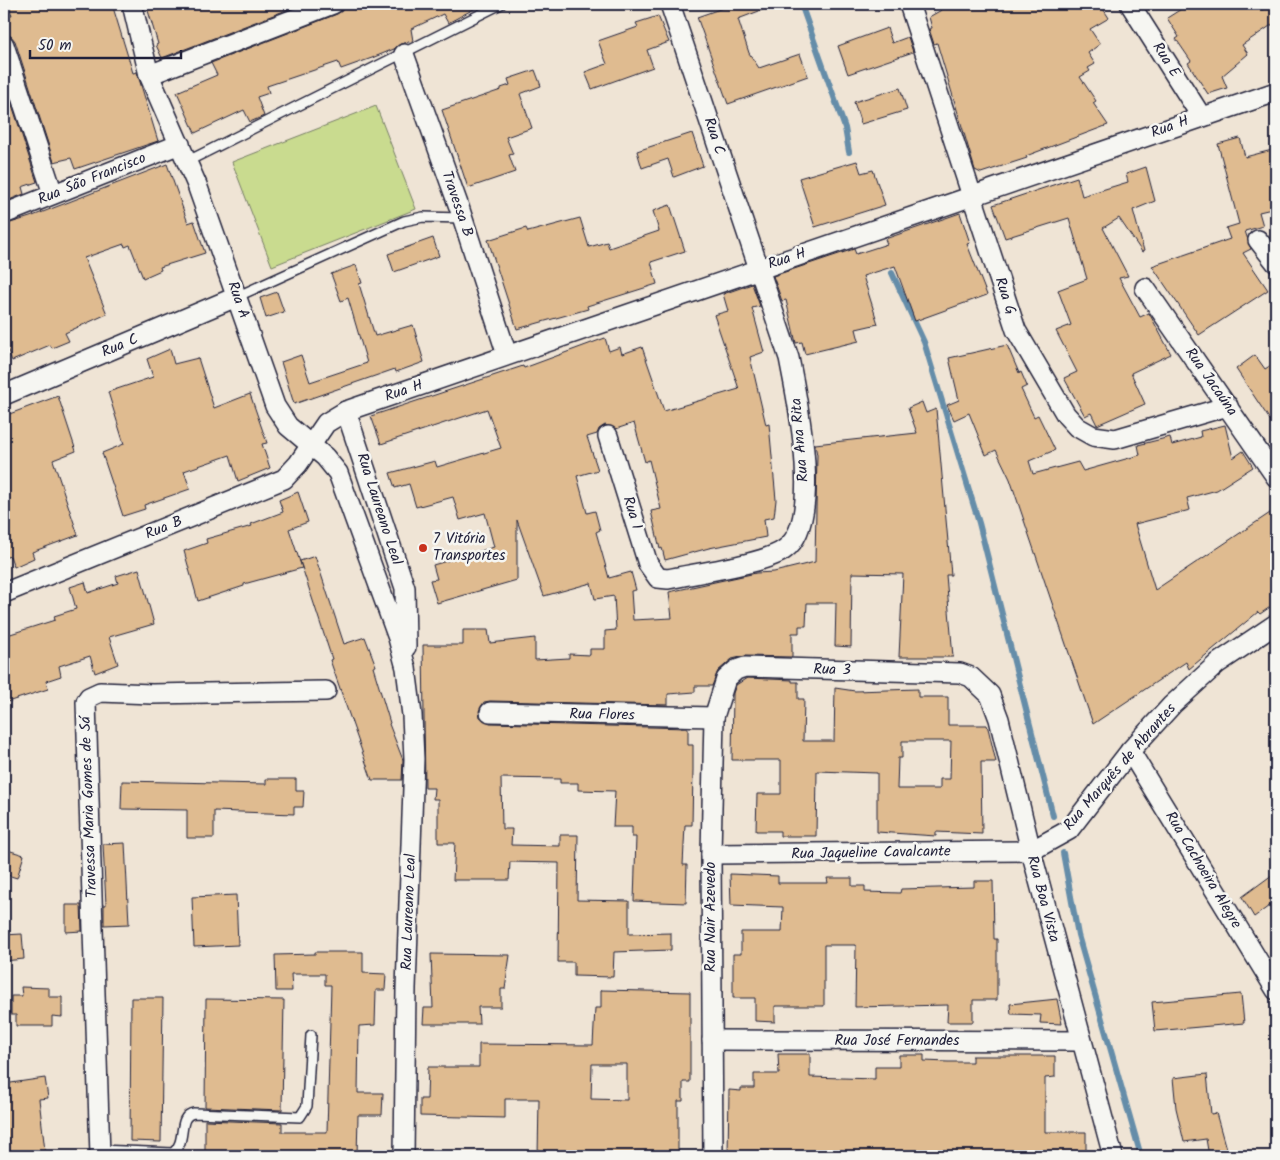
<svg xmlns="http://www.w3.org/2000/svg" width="1280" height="1160" viewBox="0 0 1280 1160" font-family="Kalam,sans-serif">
  <rect width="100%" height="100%" fill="#efe4d5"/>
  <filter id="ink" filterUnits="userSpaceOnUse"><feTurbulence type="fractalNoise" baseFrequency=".02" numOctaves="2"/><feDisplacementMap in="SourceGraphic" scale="10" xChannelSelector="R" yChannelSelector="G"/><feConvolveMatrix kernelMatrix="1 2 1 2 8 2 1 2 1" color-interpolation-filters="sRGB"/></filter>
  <g filter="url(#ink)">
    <polygon fill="#c9db8f" stroke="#767e65" points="376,106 416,209 272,266 232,162"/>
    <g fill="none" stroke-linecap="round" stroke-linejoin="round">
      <g stroke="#658da9" stroke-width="6">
        <polyline points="801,4 845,128 849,152"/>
        <polyline points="892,273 924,342 979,523 1053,816"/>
        <polyline points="1063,853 1078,935 1141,1156"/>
      </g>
    </g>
    <g fill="#dfbb90" stroke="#22223b" fill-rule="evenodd">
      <polygon points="19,4 112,4 133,73 137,72 158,141 75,169 71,158 54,162 15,41 11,36 4,34 4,16 12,15 9,7"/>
      <polygon points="146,4 302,4 162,58 156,45 158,44"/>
      <polygon points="344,4 483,4 448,23 443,14 411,29 413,41 400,44 394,49 372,58 341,69 338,62 267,86 269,93 257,97 264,116 250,122 244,110 195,133 177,92 217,75 211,63 337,14 342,11"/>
      <polygon points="734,4 765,4 767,8 738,19 749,53 759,68 800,54 808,76 728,104 697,17"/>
      <polygon points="952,4 1100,4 1109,18 1090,29 1100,44 1088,53 1095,64 1088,68 1090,71 1080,77 1096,101 1093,103 1108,125 1026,156 1027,158 981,173 975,170 937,43 934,44 929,29 932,28 929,17"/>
      <polygon points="1189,4 1257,4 1262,10 1271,4 1276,4 1276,22 1242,45 1248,54 1222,76 1227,88 1208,94 1188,63 1191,61 1176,39 1179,37 1167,18"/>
      <polygon points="658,16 669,42 647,50 653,67 592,89 585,72 607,64 598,41 638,27 636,23"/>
      <polygon points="887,28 892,43 908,37 913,52 848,74 838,46"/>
      <polygon points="535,70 541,86 520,94 532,128 506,137 513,154 509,155 515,172 468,188 442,110 501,90 501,88 510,85 508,79"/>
      <polygon points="4,80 37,182 22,187 24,194 4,202"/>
      <polygon points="900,88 907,110 861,124 854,102"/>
      <polygon points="692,133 703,166 674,177 668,159 642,168 637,151"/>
      <polygon points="1240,138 1245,157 1276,149 1276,208 1259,212 1263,226 1245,231 1251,249 1243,253 1268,290 1199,335 1152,266 1230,239 1226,228 1239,224 1218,144"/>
      <polygon points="857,161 861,173 873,170 885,205 815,227 799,178"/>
      <polygon points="167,164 188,223 194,221 205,253 160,267 161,270 143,278 130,245 125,247 124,244 84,258 107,314 65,333 69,341 52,348 50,345 12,361 4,341 4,225 30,217"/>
      <polygon points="1146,167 1155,201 1133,210 1144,251 1142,252 1119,218 1103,228 1128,276 1119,278 1140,317 1149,313 1171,354 1131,373 1145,404 1097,425 1091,413 1085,416 1064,378 1077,372 1056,331 1071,325 1058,290 1087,279 1069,218 1005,238 993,205 1077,177 1082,196 1128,182 1126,174"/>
      <polygon points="670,205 685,251 651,262 657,284 587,306 588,309 517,329 488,240 526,228 528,232 580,218 589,247 607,242 609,248 659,231 653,211"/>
      <polygon points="960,213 970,243 967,244 987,295 915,321 895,266 863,276 878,324 856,329 859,341 805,354 802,342 796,343 786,300 782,301 773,276 854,249 856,254 887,244 885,239"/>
      <polygon points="433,238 439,256 394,272 388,254"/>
      <polygon points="356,265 362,283 359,284 375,336 413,325 424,362 396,372 395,369 294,404 281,362 301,355 310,382 367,363 348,298 341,301 331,274"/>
      <polygon points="752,284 760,306 752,308 764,352 750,357 766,425 769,424 776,500 774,517 764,519 766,537 709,548 665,560 662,548 660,549 651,511 661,509 649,460 645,462 634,423 616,429 605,425 599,429 597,434 587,437 598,470 577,476 587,513 595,511 600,530 596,532 609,578 631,572 636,590 631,591 633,620 672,618 669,592 756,573 774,572 815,562 817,455 815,444 917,433 908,408 922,402 926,413 936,409 951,575 946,575 953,657 899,657 903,574 852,573 851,647 835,646 836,603 807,603 806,626 799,626 799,633 792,633 792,657 745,656 732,659 718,671 712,686 695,686 695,692 668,694 668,705 490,701 484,702 479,711 480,717 490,723 688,728 688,745 693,745 693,770 692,825 685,825 683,865 687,865 686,903 634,901 636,837 632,837 632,827 613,827 615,791 578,790 578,783 560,783 560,779 501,778 502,829 512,829 511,845 560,846 560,835 578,835 577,900 629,901 629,934 671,933 671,950 614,952 613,977 574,976 574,962 558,962 559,863 510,862 509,880 453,880 455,843 438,843 438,799 433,799 434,788 425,788 423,645 463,645 463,630 488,630 490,643 535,638 535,660 569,658 569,654 590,655 590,649 605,649 605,631 616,630 614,596 595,599 591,583 544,596 517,520 517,580 437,603 430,580 437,579 433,565 494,547 485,513 460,520 453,497 416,507 409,484 395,488 390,473 435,461 437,467 501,448 487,409 381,444 371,416 523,366 524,368 605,338 609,351 620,347 622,354 642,347 664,411 739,389 714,315 728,311 723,294"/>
      <polygon points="277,292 284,312 266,318 260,298"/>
      <polygon points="1007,345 1019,373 1021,372 1027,386 1021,389 1034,417 1038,415 1055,450 1029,461 1033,474 1078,462 1083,471 1140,455 1138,445 1170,437 1172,445 1201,437 1200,431 1225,425 1233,458 1243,451 1253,467 1217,490 1187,498 1190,510 1135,524 1155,590 1276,509 1276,603 1260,614 1258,612 1189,669 1186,662 1093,724 1010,479 996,450 986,455 969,413 954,420 947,405 959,400 949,358"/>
      <polygon points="170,349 174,364 198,358 214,408 250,394 267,443 262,444 270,468 238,481 230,455 184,471 190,489 144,505 145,509 123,516 102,453 124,444 108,392 153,377 147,359"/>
      <polygon points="1255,355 1265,369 1276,362 1276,429 1236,369"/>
      <polygon points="58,396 76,451 53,460 78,535 32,552 34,558 14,567 10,556 4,558 4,416"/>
      <polygon points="298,492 308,522 289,529 302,568 244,584 244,586 198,601 184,551 207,543 206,539 252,526 251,524 283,512 279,500"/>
      <polygon points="315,556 344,644 365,637 376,666 373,667 390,723 389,724 403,760 402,780 372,780 330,660 332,659 300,561"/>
      <polygon points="139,569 154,624 109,637 118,664 95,673 90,656 59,666 61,676 46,681 48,689 4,703 4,636 55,620 54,616 76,609 70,587 85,582 88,593 118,583 116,576"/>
      <path d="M747,678L792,680V682H798V699H804L803,741H834L835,688L855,691L918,689V697H948V725H987L989,732L996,762H981L982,834L936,832V836L877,832V773L817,771L816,836H780V831H756L757,794H781V760H732L733,693L736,685ZM902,741H951L950,779H940V789H897L898,758H902Z"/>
      <polygon points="266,779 296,779 296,791 304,791 303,807 294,807 294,814 214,811 214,838 187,838 187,810 121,809 122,781 266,784"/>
      <polygon points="125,843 129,924 104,925 104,905 106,905 103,844"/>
      <polygon points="4,849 24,855 17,878 4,874"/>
      <polygon points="1276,872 1276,901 1254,917 1242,897"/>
      <polygon points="730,874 778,876 778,883 828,883 827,878 852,878 852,886 865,886 865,892 900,893 901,889 974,887 974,881 993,881 994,939 997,939 997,1000 973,1000 973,1022 947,1022 948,1005 855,1007 856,945 824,945 824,1006 775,1006 775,1022 755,1021 755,998 733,998 733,954 741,954 741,932 782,932 783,907 731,905"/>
      <polygon points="236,895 238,945 194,947 192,897"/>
      <polygon points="66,905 81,905 82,931 66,932"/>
      <polygon points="22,934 24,959 4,961 4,935"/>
      <polygon points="315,952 363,952 363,973 386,974 385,990 376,990 375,1025 359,1026 358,1093 383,1093 382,1115 358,1115 357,1156 205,1156 205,1120 282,1123 282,1132 327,1132 331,985 325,985 325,974 291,974 292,991 276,991 275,955 315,954"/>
      <polygon points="431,954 510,955 505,989 501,989 501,1007 478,1007 479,1024 423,1024 424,1008 433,1008"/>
      <polygon points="21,987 49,988 49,997 62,997 62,1017 52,1016 52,1026 16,1026 16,1015 11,1015 11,996 22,996"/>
      <path d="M601,990L690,992V1082H683V1101H678V1156H538L539,1099H505V1118L420,1116V1099H427L428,1067H479V1044L593,1045L595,1008H601ZM592,1064H627V1100L591,1099Z"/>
      <polygon points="1241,994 1244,1023 1155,1031 1152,1002"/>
      <polygon points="131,998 163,998 161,1142 130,1141"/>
      <polygon points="206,999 284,1000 282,1110 205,1107"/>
      <polygon points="1057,999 1062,1024 1040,1023 1041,1015 1011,1014 1010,1004"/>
      <polygon points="778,1054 810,1054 810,1077 875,1079 875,1067 899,1067 899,1055 924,1055 924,1061 948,1062 972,1062 972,1056 1055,1056 1055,1077 1045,1078 1045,1132 1086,1132 1086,1156 728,1156 729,1090 741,1091 741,1088 754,1088 754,1074 779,1074"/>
      <polygon points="1207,1074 1211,1114 1216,1113 1228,1156 1209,1156 1206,1139 1184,1142 1176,1108 1173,1078"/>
      <polygon points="45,1078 48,1098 39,1099 45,1151 4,1156 4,1084"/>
    </g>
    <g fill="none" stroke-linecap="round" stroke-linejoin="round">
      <defs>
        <g id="lane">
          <polyline points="188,161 501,4"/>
          <polyline points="236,297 404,221 423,217 462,218"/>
          <path d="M99,1150L173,1153C188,1141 176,1116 194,1113L300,1117L307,1106L311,1035"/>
        </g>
        <g id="street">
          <polyline points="132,4 149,75 197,185 275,406 288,426 325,457 338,473 398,638 406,668 412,715 414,759 406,988 404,1156"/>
          <polyline points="909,4 1016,330 1066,415 1077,427 1093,436 1115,439 1228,406"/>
          <polyline points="1130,4 1201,116"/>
          <polyline points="4,45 53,194"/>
          <polyline points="404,54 459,207 507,355"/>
          <polyline points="149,75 333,4"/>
          <polyline points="4,214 180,144"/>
          <polyline points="1258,240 1276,263"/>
          <polyline points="1145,288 1276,477"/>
          <polyline points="4,395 236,297"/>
          <polyline points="346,411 405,588 406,647"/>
          <path d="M608,436L648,564L658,578L668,579C695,573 766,564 785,549C824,521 797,399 789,358L670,4"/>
          <polyline points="4,593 284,479 298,464 326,423 346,411 1276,92"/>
          <polyline points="490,712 714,717"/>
          <polyline points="1130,751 1276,990"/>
          <polyline points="711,854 1031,851 1069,830 1130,751 1172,705 1218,663 1276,624"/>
          <polyline points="712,1040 1081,1041"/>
          <polyline points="100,1156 86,702 89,697 100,692 152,694 326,691"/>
          <polyline points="713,1156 711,854 714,717 726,679 736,670 745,667 960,673 971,677 990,695 999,719 1031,851 1113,1156"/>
        </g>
      </defs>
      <use href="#lane" stroke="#22223b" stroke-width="12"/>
      <use href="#street" stroke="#22223b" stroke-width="22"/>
      <use href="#lane" stroke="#f6f6f2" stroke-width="9"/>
      <use href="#street" stroke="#f6f6f2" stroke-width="19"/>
    </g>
  </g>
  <circle fill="#c8321e" stroke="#f6f6f2" stroke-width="2" cx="423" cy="548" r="5"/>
  <g text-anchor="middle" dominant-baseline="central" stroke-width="5" stroke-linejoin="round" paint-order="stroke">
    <g font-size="15" fill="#22223b" stroke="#f6f6f2">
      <text transform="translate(1166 60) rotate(58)">Rua E</text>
      <text transform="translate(1170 127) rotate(-20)">Rua H</text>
      <text transform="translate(714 136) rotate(72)">Rua C</text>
      <text transform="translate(92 179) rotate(-22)">Rua São Francisco</text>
      <text transform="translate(457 204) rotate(71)">Travessa B</text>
      <text transform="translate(787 259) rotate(-18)">Rua H</text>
      <text transform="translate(1005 296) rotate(72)">Rua G</text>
      <text transform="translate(238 300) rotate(71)">Rua A</text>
      <text transform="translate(120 346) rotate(-23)">Rua C</text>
      <text transform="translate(1211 382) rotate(55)">Rua Jacaúna</text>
      <text transform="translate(404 391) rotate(-19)">Rua H</text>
      <text transform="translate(800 440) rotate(-95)">Rua Ana Rita</text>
      <text transform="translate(379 509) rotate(72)">Rua Laureano Leal</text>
      <text transform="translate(632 513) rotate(73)">Rua 1</text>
      <text transform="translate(164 528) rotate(-22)">Rua B</text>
      <text transform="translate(832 670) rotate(1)">Rua 3</text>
      <text transform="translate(602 715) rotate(1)">Rua Flores</text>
      <text transform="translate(1120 767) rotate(-49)">Rua Marquês de Abrantes</text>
      <text transform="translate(89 807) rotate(-92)">Travessa Maria Gomes de Sá</text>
      <text transform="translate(871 853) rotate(-1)">Rua Jaqueline Cavalcante</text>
      <text transform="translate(1203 870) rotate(59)">Rua Cachoeira Alegre</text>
      <text transform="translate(1043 899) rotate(75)">Rua Boa Vista</text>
      <text transform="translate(409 912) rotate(-88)">Rua Laureano Leal</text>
      <text transform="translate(711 917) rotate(-90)">Rua Nair Azevedo</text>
      <text x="897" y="1041">Rua José Fernandes</text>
    </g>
    <g font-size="15" fill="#22223b" stroke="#f6f6f2" text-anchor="start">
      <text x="433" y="539">7 Vitória<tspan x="433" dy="17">Transportes</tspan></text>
    </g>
  </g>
  <rect width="1280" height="1160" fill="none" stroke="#f6f6f2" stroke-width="20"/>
  <rect x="10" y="10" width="1260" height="1140" fill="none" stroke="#22223b" stroke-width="2" filter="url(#ink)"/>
  <path d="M30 50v8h151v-8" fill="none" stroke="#22223b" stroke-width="2.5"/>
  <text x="38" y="50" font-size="15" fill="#22223b" stroke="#f6f6f2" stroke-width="4" paint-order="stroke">50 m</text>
</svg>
